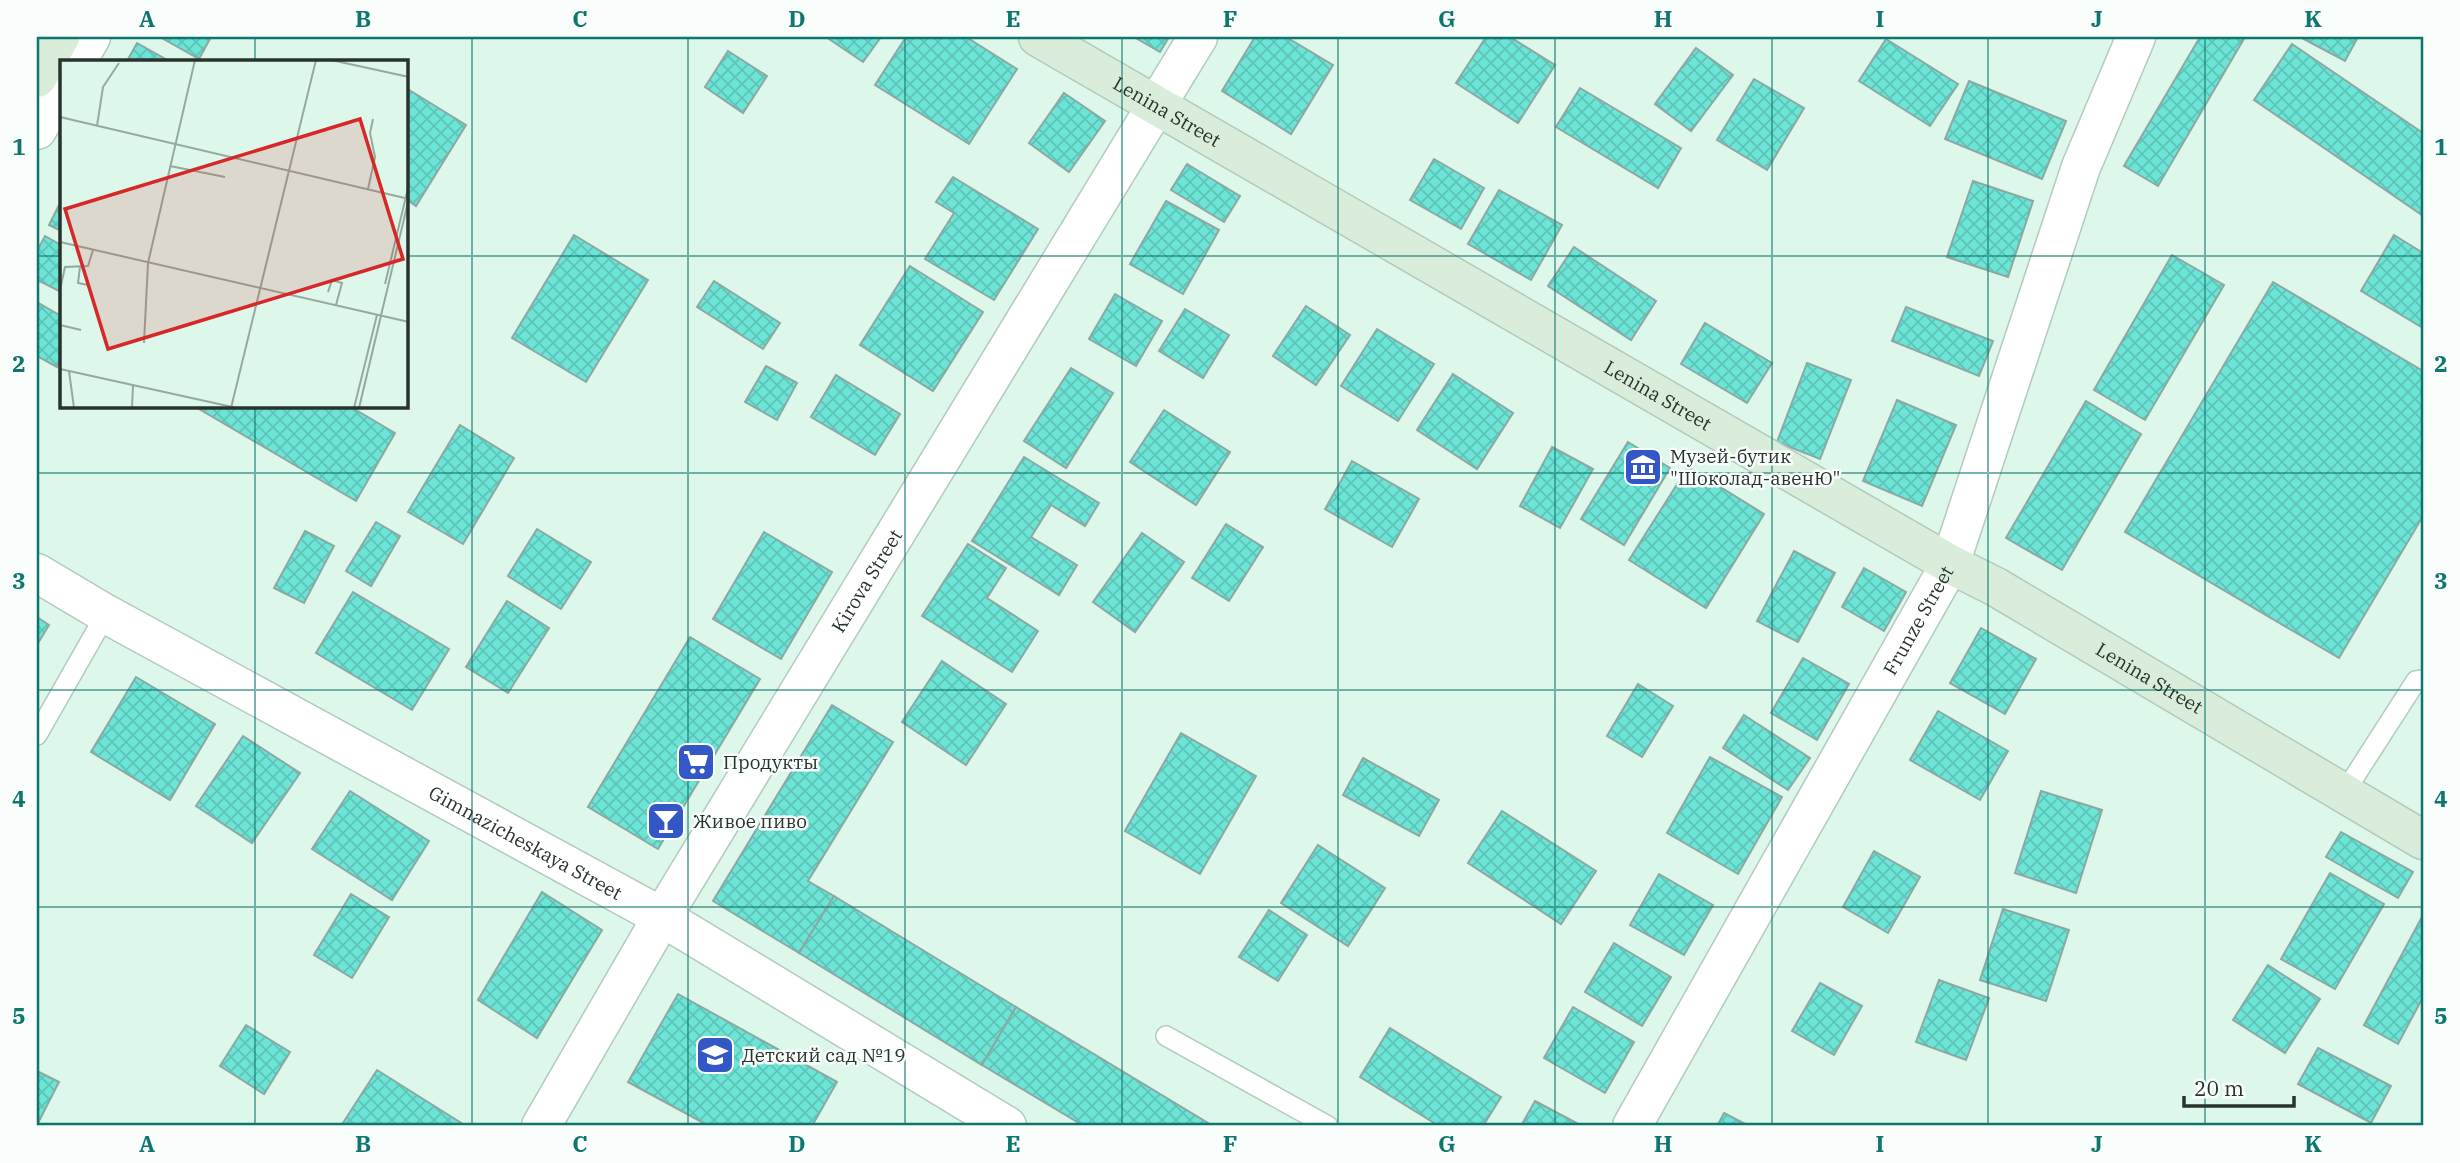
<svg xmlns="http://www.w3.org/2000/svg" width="2460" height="1163" viewBox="0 0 2460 1163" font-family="'IBM Plex Serif',serif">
  <defs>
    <pattern id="building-cross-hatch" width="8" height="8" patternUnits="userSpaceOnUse" patternTransform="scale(1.75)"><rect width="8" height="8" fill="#6ce4d6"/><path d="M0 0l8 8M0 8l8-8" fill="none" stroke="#5ec4b8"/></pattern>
  </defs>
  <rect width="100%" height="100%" fill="#ddf7ea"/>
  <g fill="url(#building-cross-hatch)" stroke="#8ca8a3" stroke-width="2">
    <polygon points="160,37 211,37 199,59"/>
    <polygon points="826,37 881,37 863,62"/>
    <polygon points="906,37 966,37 1017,69 969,144 875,85"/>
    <polygon points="1134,37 1169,37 1160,52"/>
    <polygon points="1255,37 1286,37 1333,65 1291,134 1222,91"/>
    <polygon points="1486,37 1510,37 1555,65 1518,123 1456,83"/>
    <polygon points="2200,37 2245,37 2158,186 2124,166"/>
    <polygon points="2300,37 2358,37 2345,61"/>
    <polygon points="1886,39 1958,84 1930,126 1859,81"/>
    <polygon points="137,43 169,61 127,61"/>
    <polygon points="2292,44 2423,133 2422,215 2254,100"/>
    <polygon points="1696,48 1733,75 1691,131 1655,104"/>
    <polygon points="728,51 767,76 743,113 705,87"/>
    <polygon points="1754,79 1804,108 1767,170 1717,140"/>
    <polygon points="1969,81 2066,121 2042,179 1945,139"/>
    <polygon points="406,88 466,125 416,206 406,199"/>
    <polygon points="1580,88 1681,148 1658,188 1556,127"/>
    <polygon points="1064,93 1105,121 1069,172 1029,143"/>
    <polygon points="1434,159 1484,188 1461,229 1410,200"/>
    <polygon points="1187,164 1240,196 1224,222 1171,190"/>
    <polygon points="953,177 1038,229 994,300 925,259 954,213 936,202"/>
    <polygon points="1973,181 2033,201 2008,277 1947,257"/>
    <polygon points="1499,190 1562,225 1531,280 1468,244"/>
    <polygon points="61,201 61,231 49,225"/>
    <polygon points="1166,201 1219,230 1183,294 1130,264"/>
    <polygon points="574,235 648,280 586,382 512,338"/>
    <polygon points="2394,235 2423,253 2423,328 2361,291"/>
    <polygon points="45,236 61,245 61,292 37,280 37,251"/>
    <polygon points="1574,247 1656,301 1631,340 1548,286"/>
    <polygon points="2172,255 2224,285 2145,420 2094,390"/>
    <polygon points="910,266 983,312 933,391 860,345"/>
    <polygon points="714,281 780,323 763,349 697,307"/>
    <polygon points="2273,282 2423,371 2423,516 2339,658 2125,532"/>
    <polygon points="1115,294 1162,321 1136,366 1089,339"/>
    <polygon points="37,302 61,316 61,359 57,367 37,356"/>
    <polygon points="1306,306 1350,335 1316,385 1273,356"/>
    <polygon points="1906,307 1993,341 1979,376 1892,341"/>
    <polygon points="1185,309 1229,335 1203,378 1159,351"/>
    <polygon points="1705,323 1772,363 1747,403 1681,364"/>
    <polygon points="1377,329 1434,364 1398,421 1341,386"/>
    <polygon points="1807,363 1851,380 1820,459 1777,442"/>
    <polygon points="766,366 797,383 777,420 745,402"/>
    <polygon points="1071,368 1113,393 1066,468 1024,441"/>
    <polygon points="1453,374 1513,413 1477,469 1417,430"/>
    <polygon points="836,375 900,414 875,455 811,417"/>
    <polygon points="1897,400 1956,425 1922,506 1863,481"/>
    <polygon points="2086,401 2141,434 2062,570 2006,538"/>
    <polygon points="194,406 349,406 395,433 356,501"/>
    <polygon points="1164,410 1230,452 1196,505 1130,462"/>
    <polygon points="460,425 514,458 463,544 408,512"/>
    <polygon points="1628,442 1670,468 1624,545 1581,519"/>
    <polygon points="1552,447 1593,469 1560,528 1520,506"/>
    <polygon points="1024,457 1099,503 1085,526 1051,505 1031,537 1077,565 1059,595 972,541"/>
    <polygon points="1352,461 1419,499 1392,547 1325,509"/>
    <polygon points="1688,467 1764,514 1706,608 1629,560"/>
    <polygon points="376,522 400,536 371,586 346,571"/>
    <polygon points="1226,524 1263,547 1229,601 1192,578"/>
    <polygon points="537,529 591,562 561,609 508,576"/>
    <polygon points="305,531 334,546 304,603 274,588"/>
    <polygon points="764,532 832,572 781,659 713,619"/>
    <polygon points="1142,533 1184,562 1135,632 1093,602"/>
    <polygon points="968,544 1006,568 987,598 1038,631 1012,672 922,616"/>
    <polygon points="1794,551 1835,573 1798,642 1757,621"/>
    <polygon points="1864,568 1906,592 1884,631 1842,607"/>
    <polygon points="353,592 449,649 412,710 316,653"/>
    <polygon points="507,601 549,628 508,693 466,667"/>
    <polygon points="37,617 49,625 37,645"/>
    <polygon points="1981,628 2036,659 2005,714 1950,683"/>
    <polygon points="690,637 760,679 658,849 588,807"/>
    <polygon points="1803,658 1849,684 1817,740 1771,713"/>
    <polygon points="942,661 1006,704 966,765 902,722"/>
    <polygon points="136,677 215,724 170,800 91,752"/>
    <polygon points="1638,684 1673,706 1642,757 1607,736"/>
    <polygon points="832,705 893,742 808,881 834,896 799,953 713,901"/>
    <polygon points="1938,711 2008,751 1980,800 1910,760"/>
    <polygon points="1744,715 1810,758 1788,790 1723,748"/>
    <polygon points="1181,733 1256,776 1200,874 1125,831"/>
    <polygon points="243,736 300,773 252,843 196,806"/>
    <polygon points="1710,757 1782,797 1738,874 1667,833"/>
    <polygon points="1363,758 1439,800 1419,836 1343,795"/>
    <polygon points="350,791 429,841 392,900 312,849"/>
    <polygon points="2041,791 2102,810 2076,893 2015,873"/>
    <polygon points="1502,811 1596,871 1561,924 1468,863"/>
    <polygon points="2341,832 2413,872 2398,898 2326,857"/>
    <polygon points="1318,845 1385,888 1348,946 1281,903"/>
    <polygon points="1874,851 1920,877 1888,933 1843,907"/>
    <polygon points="2330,873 2384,904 2335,989 2281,959"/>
    <polygon points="1659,874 1713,905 1684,955 1630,925"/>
    <polygon points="542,892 602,930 537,1038 478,1000"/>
    <polygon points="351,894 389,917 352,978 314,955"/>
    <polygon points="834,896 1016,1007 982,1065 799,953"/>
    <polygon points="2003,909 2069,930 2046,1001 1980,980"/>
    <polygon points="1269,910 1307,935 1278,981 1239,957"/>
    <polygon points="2423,915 2423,997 2398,1044 2364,1025"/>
    <polygon points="1614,943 1671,977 1642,1026 1585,992"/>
    <polygon points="2268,965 2320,999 2285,1053 2233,1020"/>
    <polygon points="1939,980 1989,998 1966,1060 1916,1042"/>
    <polygon points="1820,983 1862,1006 1834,1055 1792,1031"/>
    <polygon points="678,994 837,1082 812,1126 709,1126 628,1082"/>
    <polygon points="1016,1007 1213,1126 1084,1126 982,1065"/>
    <polygon points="1573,1007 1634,1042 1605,1093 1544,1058"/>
    <polygon points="246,1025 290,1052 264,1094 220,1066"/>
    <polygon points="1390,1028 1501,1097 1483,1126 1439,1126 1360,1077"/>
    <polygon points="2318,1048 2391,1086 2371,1123 2298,1084"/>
    <polygon points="377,1070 466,1126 341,1126"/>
    <polygon points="37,1071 59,1082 37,1125"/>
    <polygon points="1535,1101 1582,1126 1521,1126"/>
    <polygon points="1724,1113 1749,1126 1717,1126"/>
  </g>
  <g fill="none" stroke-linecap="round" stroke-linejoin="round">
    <defs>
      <g id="service">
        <polyline points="37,735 106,614"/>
        <polyline points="2344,793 2416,681 2423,680"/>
        <polyline points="1166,1036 1328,1126"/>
      </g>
      <polyline id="minor" points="1950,564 2081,167 2136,37"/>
      <g id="tertiary">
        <polyline points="77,61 91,37"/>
        <polyline points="37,130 61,88"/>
        <path id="s1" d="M37,573L106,614L662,917L1007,1126"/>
        <path id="s2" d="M541,1126L662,917L1198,37"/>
        <path id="s3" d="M1632,1126L1950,564"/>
      </g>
      <g id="secondary">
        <path id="s4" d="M1038,37L1950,564L1996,587L2423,840"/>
        <polyline points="37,78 60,37"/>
      </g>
    </defs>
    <use href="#service" stroke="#b2cabf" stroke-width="22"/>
    <use href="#minor" stroke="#b2cabf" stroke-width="41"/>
    <use href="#tertiary" stroke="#b2cabf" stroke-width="41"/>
    <use href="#secondary" stroke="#b2cabf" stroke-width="41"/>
    <use href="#service" stroke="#fff" stroke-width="19"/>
    <use href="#minor" stroke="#fff" stroke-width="38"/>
    <use href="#tertiary" stroke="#fff" stroke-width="38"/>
    <use href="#secondary" stroke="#daedda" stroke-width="38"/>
  </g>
  <path fill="none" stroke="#0f766e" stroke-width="2" stroke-opacity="0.55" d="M255,37V61M472,37V1126M688,37V1126M905,37V1126M1122,37V1126M1338,37V1126M1555,37V1126M1772,37V1126M1988,37V1126M2205,37V1126M37,256H61M406,256H2423M255,406V1126M37,473H2423M37,690H2423M37,907H2423"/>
  <defs>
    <symbol id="museum-square" viewBox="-11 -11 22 22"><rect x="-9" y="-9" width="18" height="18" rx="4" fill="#3357c7" stroke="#f9fefc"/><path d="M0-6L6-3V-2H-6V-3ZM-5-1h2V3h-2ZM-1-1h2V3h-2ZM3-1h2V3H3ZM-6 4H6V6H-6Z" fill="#fff"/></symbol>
    <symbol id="supermarket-square" viewBox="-11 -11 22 22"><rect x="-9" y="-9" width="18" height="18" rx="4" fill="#3357c7" stroke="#f9fefc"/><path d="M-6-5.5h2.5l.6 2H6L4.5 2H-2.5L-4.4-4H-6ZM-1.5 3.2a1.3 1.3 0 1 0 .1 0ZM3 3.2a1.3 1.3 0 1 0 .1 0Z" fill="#fff"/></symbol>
    <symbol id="bar-square" viewBox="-11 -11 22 22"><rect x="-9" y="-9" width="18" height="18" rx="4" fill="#3357c7" stroke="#f9fefc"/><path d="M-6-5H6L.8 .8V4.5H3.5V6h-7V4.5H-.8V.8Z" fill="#fff"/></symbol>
    <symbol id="school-square" viewBox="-11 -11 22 22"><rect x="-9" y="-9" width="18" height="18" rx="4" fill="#3357c7" stroke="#f9fefc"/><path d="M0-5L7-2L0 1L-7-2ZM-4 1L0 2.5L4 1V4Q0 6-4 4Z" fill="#fff"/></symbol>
  </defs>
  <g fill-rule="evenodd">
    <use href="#museum-square" x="1621" y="445" width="44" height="44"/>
    <use href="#supermarket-square" x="674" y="740" width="44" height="44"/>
    <use href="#bar-square" x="644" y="799" width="44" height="44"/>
    <use href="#school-square" x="693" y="1033" width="44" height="44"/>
  </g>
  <g text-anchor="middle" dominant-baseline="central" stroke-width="5" stroke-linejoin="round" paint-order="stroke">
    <g font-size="19" fill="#29332e" stroke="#f9fefc">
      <text stroke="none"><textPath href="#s4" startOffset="149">Lenina Street</textPath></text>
      <text stroke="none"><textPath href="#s4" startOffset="716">Lenina Street</textPath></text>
      <text stroke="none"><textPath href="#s2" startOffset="635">Kirova Street</textPath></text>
      <text stroke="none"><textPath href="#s3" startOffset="581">Frunze Street</textPath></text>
      <text stroke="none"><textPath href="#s4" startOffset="1283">Lenina Street</textPath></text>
      <text stroke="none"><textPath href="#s1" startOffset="558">Gimnazicheskaya Street</textPath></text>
    </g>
    <g font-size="19" fill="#29332e" stroke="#f9fefc" text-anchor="start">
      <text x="1670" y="456">Музей-бутик<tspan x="1670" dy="22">"Шоколад-авенЮ"</tspan></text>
      <text x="723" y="762">Продукты</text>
      <text x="693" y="821">Живое пиво</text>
      <text x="742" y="1055">Детский сад №19</text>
    </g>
  </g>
  <g transform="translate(60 60)">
    <rect width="348" height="348" fill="#ddf7ea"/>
    <path fill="none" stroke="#95a99f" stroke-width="2" d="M271,0L349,17M0,57L349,139M37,66L43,27L59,3M110,106L165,117M308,129L315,97L310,73L313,59M0,182L349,262M20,207L18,223L28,225M325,224L349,124M0,230L5,207L28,206L33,190M268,232L272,220L282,223L276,245M0,265L21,270M84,283L88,203L135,0M0,309L177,348M9,311L14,348M72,348L73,325M171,348L256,0M294,348L317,255M299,348L349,138"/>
    <path fill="#d62828" fill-opacity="0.15" stroke="#d62828" stroke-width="3.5" d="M300,59L343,199L48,289L5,149Z"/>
    <rect width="348" height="348" fill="none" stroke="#29332e" stroke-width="3.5"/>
  </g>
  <rect width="2460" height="1163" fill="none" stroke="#f9fefc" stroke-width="77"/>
  <path d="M2184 1096v10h110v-10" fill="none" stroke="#29332e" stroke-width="3.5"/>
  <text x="2194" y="1096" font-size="21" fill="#29332e" stroke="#f9fefc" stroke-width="5" paint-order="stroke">20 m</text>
  <rect x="38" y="38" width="2384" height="1086" fill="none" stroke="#0f766e" stroke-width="2.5"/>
  <g font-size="23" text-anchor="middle" font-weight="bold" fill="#0f766e">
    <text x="147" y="27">A</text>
    <text x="363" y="27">B</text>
    <text x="580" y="27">C</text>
    <text x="797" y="27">D</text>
    <text x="1013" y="27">E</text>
    <text x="1230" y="27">F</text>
    <text x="1447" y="27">G</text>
    <text x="1663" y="27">H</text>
    <text x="1880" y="27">I</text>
    <text x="2097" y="27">J</text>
    <text x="2313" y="27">K</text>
    <text x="19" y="155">1</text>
    <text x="2441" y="155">1</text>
    <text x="19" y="372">2</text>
    <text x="2441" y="372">2</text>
    <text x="19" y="589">3</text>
    <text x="2441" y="589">3</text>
    <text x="19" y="807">4</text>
    <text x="2441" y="807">4</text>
    <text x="19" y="1024">5</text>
    <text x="2441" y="1024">5</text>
    <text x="147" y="1152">A</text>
    <text x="363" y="1152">B</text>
    <text x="580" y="1152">C</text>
    <text x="797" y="1152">D</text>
    <text x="1013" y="1152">E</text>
    <text x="1230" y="1152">F</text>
    <text x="1447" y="1152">G</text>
    <text x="1663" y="1152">H</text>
    <text x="1880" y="1152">I</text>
    <text x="2097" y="1152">J</text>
    <text x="2313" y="1152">K</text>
  </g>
</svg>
